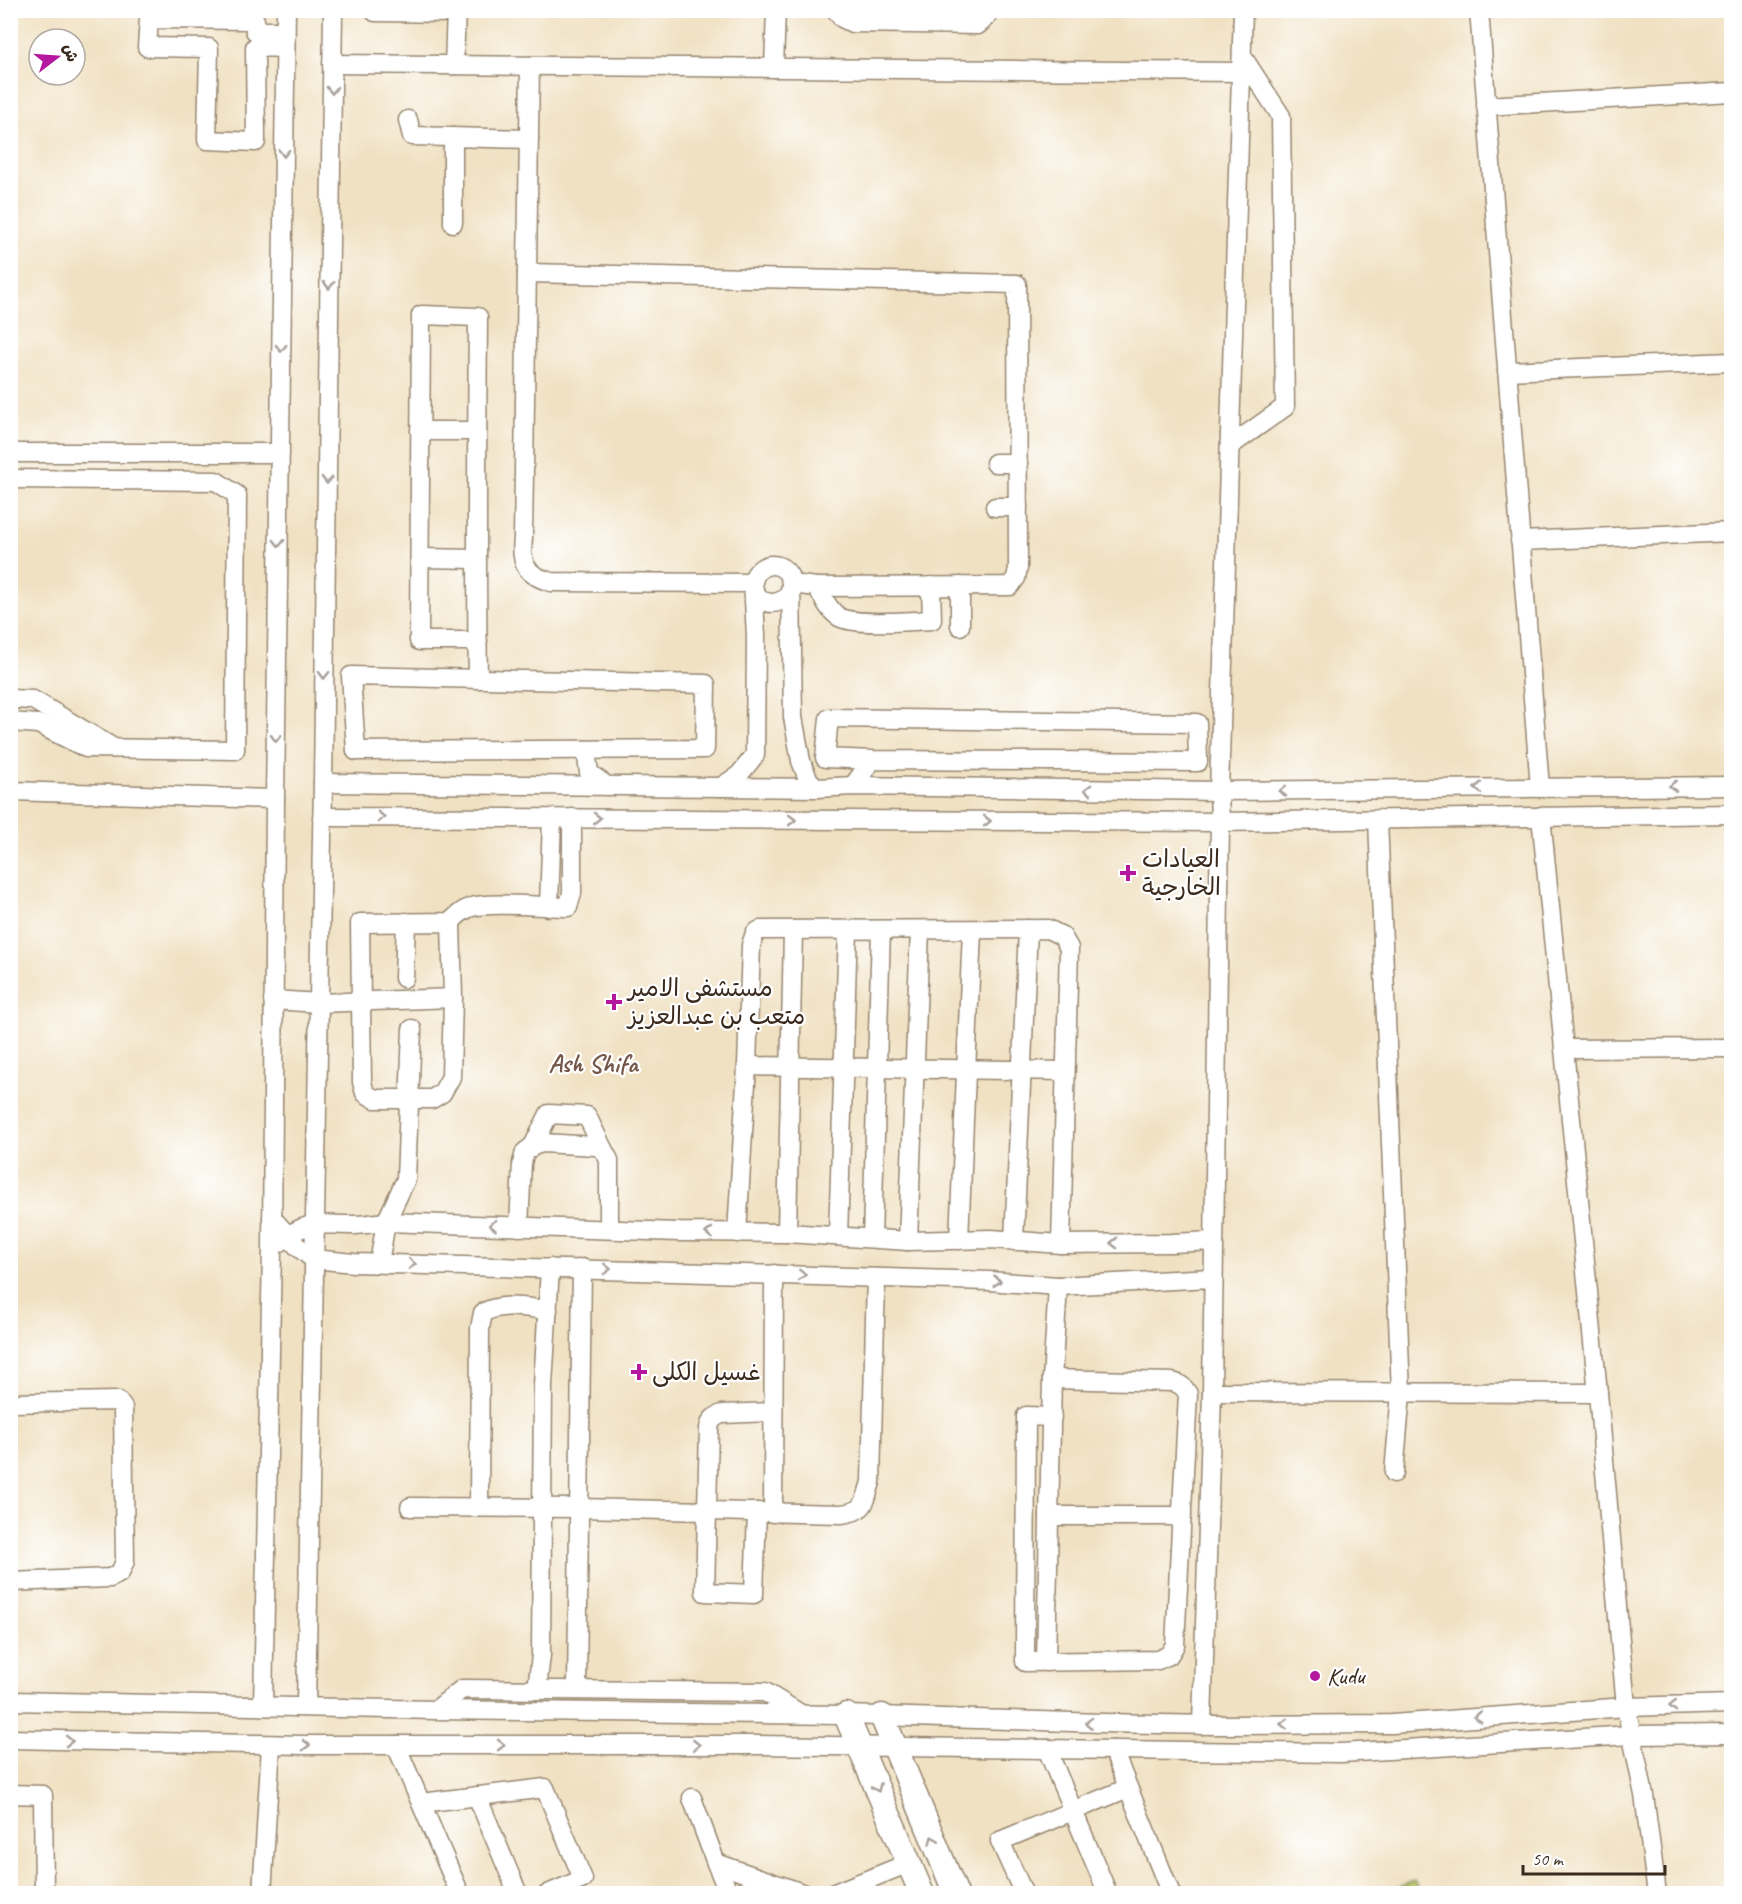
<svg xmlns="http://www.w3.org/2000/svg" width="1742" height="1904" viewBox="0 0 1742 1904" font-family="Caveat,'Playpen Sans Arabic',sans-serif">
  <rect width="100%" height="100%" fill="#fff"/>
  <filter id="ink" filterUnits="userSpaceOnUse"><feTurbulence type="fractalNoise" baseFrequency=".0167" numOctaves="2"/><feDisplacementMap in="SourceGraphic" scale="12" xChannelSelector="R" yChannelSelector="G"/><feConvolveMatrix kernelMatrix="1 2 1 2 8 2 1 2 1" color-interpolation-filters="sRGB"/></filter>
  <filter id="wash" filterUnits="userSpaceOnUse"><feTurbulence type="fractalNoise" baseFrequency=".008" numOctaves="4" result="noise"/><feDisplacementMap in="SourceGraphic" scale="24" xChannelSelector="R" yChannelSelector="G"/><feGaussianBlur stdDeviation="1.35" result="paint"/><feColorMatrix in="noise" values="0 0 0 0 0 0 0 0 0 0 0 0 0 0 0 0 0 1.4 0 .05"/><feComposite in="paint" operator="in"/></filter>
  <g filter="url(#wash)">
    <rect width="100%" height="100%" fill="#f0e1c2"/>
    <polygon fill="#b3c365" stroke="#777642" stroke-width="1.5" points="1414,1881 1420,1893 1385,1893"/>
  </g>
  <g filter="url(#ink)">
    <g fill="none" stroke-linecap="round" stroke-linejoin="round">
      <defs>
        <g id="minor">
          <polyline points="375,10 375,12 456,13"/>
          <polyline points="836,10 842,18 852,23 978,25 986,17 990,10"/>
          <polyline points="1479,10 1540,788"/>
          <polyline points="285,48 255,47 256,142 207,140 209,48 147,47 149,19 255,20 255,31 285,31"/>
          <polyline points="332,64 1241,72"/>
          <polyline points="454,65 456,10"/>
          <path d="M530,66L523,538C520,564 526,575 551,582L753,583L756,636L755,755L739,775L721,787"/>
          <polyline points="774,68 776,10"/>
          <polyline points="1486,106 1732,92"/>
          <polyline points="408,120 412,136 529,139"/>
          <polyline points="453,223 453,137"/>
          <polyline points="527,273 1017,284 1018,568 1016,578 1010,586 817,587 791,584 793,717 801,761 808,779 817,788"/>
          <polyline points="1507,371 1732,362"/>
          <polyline points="420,431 477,431"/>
          <polyline points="1230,446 1285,407 1281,116 1242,56"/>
          <polyline points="10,453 280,453"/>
          <polyline points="995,463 1018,463"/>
          <polyline points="10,479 216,481 237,495 235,750 86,748 38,724 10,722"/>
          <polyline points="995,507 1018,507"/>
          <polyline points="1520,541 1732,532"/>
          <polyline points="420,558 476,559"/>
          <circle cx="772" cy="584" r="19"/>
          <polyline points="960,586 960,626"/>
          <path d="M817,587C823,597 828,610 839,617C855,626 912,621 932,620L931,586"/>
          <path d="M478,641H419L421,315L478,317C477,438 476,558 478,679"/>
          <polygon points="351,676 706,684 705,749 356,751"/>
          <polyline points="10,699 33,700 112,747"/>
          <polyline points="586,750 589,773 607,786"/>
          <polyline points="323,783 817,788 853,786 1219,791 1732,786"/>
          <polyline points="853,786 872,760 825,758 829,718 1197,723 1198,762 872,760"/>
          <polyline points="10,791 275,799"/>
          <polyline points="1541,816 1598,1393 1626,1707 1644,1795 1657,1894"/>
          <polyline points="322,817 1220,822 1732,814"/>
          <polyline points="1378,819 1401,1393 1394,1473"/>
          <polyline points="549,907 552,818"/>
          <path d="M451,922L360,923L362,1082L365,1093L375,1099H432L442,1093L451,1077L453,998L451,922C456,916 462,911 469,908C487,901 546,907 568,907L572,893V818"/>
          <polyline points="404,978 406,922"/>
          <polyline points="273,1000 319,1003 453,998"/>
          <polyline points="1564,1049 1732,1048"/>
          <polyline points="747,1066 1065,1071"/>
          <polyline points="533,1146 549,1114 587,1116 603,1149"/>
          <polyline points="272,1218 297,1246 313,1259 354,1263 989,1281 1058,1286 1212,1278"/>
          <polyline points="519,1227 522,1163 525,1152 533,1146 542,1143 596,1146 603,1149 609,1160 609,1229"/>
          <polyline points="737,1233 747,1066 751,945 755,933 760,930 1048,929 1062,936 1069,948 1061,1244"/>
          <polyline points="787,1233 793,930"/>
          <polyline points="838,1236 848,930"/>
          <polyline points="872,1238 881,930"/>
          <polyline points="959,1240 972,930"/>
          <polyline points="908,1241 920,930"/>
          <polyline points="1014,1241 1028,929"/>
          <path d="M279,1243C306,1219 320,1225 352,1225C363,1225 374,1223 386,1222L679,1232L787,1233L908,1241L991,1239L1061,1244L1172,1243L1213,1241"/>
          <polyline points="379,1263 386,1222 406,1179 412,1029"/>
          <polyline points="1212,1392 1598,1393"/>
          <polyline points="10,1403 118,1401 123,1408 125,1561 120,1573 110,1578 10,1582"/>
          <path d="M1052,1417L1026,1416L1025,1662L1158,1660L1169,1655L1175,1645L1188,1394C1184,1387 1181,1384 1172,1382L1052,1379"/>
          <path d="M410,1507L579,1508L841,1514C866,1511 864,1504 871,1482L876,1278"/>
          <path d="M479,1507L480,1328L483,1313C501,1302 527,1308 548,1310"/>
          <path d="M757,1512L754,1594L705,1592L709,1428C711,1419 714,1417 722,1414L773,1412"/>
          <polyline points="773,1513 774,1274"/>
          <polyline points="1049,1516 1182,1516"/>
          <polyline points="1046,1662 1052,1379 1058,1286"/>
          <polyline points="537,1690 541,1655 543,1385 550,1268"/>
          <polyline points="577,1690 582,1268"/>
          <polyline points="10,1701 436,1710 846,1715 1102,1723 1215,1725 1392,1724 1626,1707 1732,1704"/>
          <polyline points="263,1705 272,1250 275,799 286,10"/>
          <polyline points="306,1706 323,783 333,10"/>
          <polyline points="436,1710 462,1689 765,1692 799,1713"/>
          <polyline points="1202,1725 1212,1392 1220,822 1219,791 1243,10"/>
          <polyline points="10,1739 304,1745 758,1745 1341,1753 1631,1735 1732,1734"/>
          <polyline points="396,1745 460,1894"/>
          <polyline points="1047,1749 1108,1894"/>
          <polyline points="1113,1750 1171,1894"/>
          <polyline points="10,1794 43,1795 44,1894"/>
          <polyline points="477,1796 518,1894"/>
          <polyline points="692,1798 716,1863 805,1894"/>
          <polyline points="421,1803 545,1788 583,1879 548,1894"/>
          <polyline points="716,1863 729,1894"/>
          <polyline points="262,1894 271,1745"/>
          <polyline points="832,1894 909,1863"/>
          <polyline points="1024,1894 1000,1841 1128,1788"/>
        </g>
        <g id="major">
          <polyline points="846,1715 922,1894"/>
          <polyline points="882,1716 956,1894"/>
        </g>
      </defs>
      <use href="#minor" stroke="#968670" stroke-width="21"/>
      <use href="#major" stroke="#968670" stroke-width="27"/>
      <use href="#minor" stroke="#fff" stroke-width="18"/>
      <use href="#major" stroke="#fff" stroke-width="24"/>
    </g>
    <defs><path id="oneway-chevron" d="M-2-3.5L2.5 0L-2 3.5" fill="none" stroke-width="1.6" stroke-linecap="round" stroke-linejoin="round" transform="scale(1.5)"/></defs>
    <g stroke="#a79f9a">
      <use href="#oneway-chevron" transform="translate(332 90) rotate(91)"/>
      <use href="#oneway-chevron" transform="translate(284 153) rotate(91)"/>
      <use href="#oneway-chevron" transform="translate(329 285) rotate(91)"/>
      <use href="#oneway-chevron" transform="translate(281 348) rotate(91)"/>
      <use href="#oneway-chevron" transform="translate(327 480) rotate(91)"/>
      <use href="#oneway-chevron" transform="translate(279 543) rotate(91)"/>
      <use href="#oneway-chevron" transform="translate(324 675) rotate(91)"/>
      <use href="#oneway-chevron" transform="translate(276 738) rotate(91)"/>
      <use href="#oneway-chevron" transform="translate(1673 786) rotate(179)"/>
      <use href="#oneway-chevron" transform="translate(1478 788) rotate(179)"/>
      <use href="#oneway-chevron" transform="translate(1088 790) rotate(-179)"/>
      <use href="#oneway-chevron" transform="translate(1283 791) rotate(179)"/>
      <use href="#oneway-chevron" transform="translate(381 817)"/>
      <use href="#oneway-chevron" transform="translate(597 818)"/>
      <use href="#oneway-chevron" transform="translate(792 820)"/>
      <use href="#oneway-chevron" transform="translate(987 821)"/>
      <use href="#oneway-chevron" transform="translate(493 1225) rotate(-177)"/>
      <use href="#oneway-chevron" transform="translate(709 1233) rotate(-180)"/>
      <use href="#oneway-chevron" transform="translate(1114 1243) rotate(180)"/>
      <use href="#oneway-chevron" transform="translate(412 1264) rotate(2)"/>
      <use href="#oneway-chevron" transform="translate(607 1269) rotate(2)"/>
      <use href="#oneway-chevron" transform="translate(802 1275) rotate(2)"/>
      <use href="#oneway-chevron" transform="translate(997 1281) rotate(4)"/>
      <use href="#oneway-chevron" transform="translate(1673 1706) rotate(179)"/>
      <use href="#oneway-chevron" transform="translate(1478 1717) rotate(176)"/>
      <use href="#oneway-chevron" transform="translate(1089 1723) rotate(-178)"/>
      <use href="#oneway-chevron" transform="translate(1284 1724) rotate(180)"/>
      <use href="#oneway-chevron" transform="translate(69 1741) rotate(1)"/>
      <use href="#oneway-chevron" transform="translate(306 1745) rotate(1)"/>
      <use href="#oneway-chevron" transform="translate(501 1745)"/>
      <use href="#oneway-chevron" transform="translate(696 1745)"/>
      <use href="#oneway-chevron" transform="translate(877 1788) rotate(67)"/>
      <use href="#oneway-chevron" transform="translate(933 1840) rotate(-113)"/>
    </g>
  </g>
  <g fill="#b5179e" stroke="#fff" stroke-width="2">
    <path d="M1125 864h6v6h6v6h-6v6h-6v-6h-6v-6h6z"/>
    <path d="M611 993h6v6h6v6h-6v6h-6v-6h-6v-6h6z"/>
    <path d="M636 1363h6v6h6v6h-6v6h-6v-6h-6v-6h6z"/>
    <circle cx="1315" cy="1676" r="6"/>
  </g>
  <g text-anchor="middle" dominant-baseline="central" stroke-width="4.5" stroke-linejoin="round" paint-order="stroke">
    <g font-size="24" fill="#3b2a1e" stroke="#fff" text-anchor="start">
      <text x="1142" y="859">العيادات<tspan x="1142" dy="28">الخارجية</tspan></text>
      <text x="628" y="988">مستشفى الامير<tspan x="628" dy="28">متعب بن عبدالعزيز</tspan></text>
      <text x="652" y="1372">غسيل الكلى</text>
      <text x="1327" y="1676">Kudu</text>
    </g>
    <g font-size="26" font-weight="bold" fill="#745749" stroke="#fff">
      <text x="593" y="1063">Ash Shifa</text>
    </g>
  </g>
  <rect width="1742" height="1904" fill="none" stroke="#fff" stroke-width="36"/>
  <g transform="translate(57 57) rotate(73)"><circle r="28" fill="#ffffff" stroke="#b1aaa5" stroke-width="1.5"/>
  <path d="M0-4.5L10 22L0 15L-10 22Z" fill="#b5179e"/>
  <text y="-9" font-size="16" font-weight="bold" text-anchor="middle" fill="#3b2a1e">ش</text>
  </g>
  <path d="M1523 1865v9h142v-9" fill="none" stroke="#3b2a1e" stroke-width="3"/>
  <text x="1532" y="1865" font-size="18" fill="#3b2a1e" stroke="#ffffff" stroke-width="4.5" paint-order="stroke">50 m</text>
</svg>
